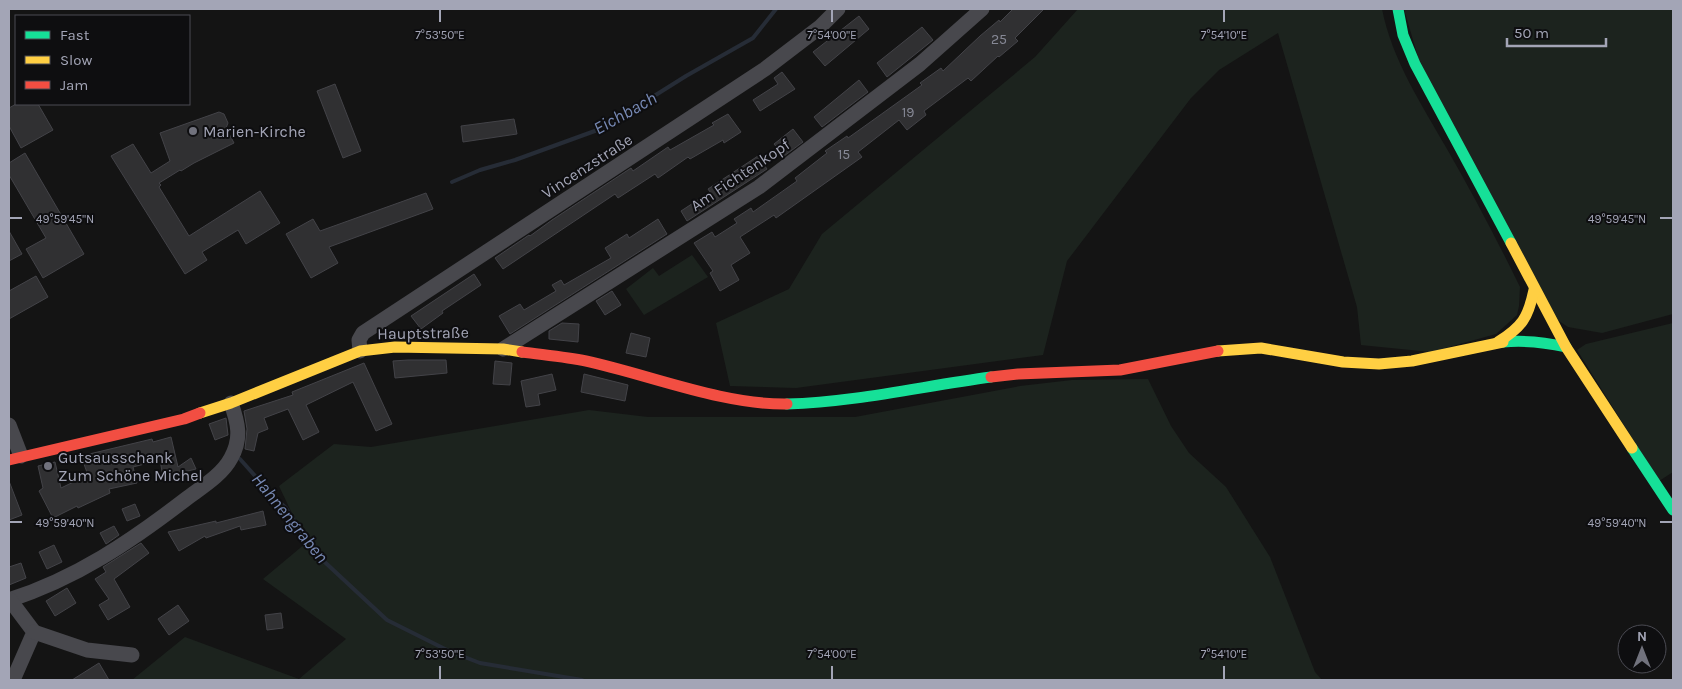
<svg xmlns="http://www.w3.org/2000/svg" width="1682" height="689" viewBox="0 0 1682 689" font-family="Karla,sans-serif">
  <rect width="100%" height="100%" fill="#141414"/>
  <g fill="#1c231e">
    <path d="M1078,9H1382C1392,60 1422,105 1447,149C1473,194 1497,240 1520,287L1519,306L1517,315L1496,334L1431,352L1361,345L1357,307L1278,33L1219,70L1191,98L1067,261L1043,355L796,388L730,386L716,323L789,289L822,234L1035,57Z"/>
    <polygon points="1404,9 1673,9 1673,314 1602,333 1568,327 1556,319 1420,64"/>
    <polygon points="692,255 708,277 644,315 626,289 653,268 659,276"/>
    <polygon points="1673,323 1673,472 1659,481 1577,350 1586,344"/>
    <polygon points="1148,379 1171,426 1189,453 1226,487 1270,557 1315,672 1322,680 132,680 185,637 299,679 346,639 263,579 306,543 279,486 334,444 371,447 589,410 648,417 855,417 1020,386 1072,380"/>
  </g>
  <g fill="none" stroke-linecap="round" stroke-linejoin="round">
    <g stroke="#262c36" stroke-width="4">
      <polyline points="452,182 480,170 515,160 603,128 686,76 753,38 776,9"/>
      <polyline points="240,459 274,497 286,508 315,553 387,620 449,651 480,663 582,680"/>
    </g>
  </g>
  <g fill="#303032" stroke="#434348">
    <polygon points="1013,9 1044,9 1015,38 1018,41 999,57 998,56 971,81 968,78 924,111 926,115 907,130 899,120 858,152 862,157 776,218 774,215 740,237 750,253 731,265 739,280 720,291 710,273 713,271 694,243 712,232 715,237 737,223 734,219 751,208 753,212 797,181 795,178 827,153 825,151 847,136 848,138 876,118 922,85 920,83 941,68 943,71 980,36 999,20 1000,22"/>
    <polygon points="859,16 869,29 825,66 813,52"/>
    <polygon points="922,27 933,40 887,77 877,63"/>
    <polygon points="782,72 795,89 760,111 753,100 778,84 774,78"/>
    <polygon points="859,80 868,92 822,127 814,117"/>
    <polygon points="335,84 361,151 343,158 317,91"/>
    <polygon points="16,104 38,104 53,130 21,148 9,126 9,108"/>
    <polygon points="219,112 224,114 228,123 226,128 234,143 194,163 181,171 180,170 159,183 161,185 159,187 189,236 260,191 280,223 246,244 238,230 202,252 207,260 185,274 111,156 133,144 151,173 170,161 160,133"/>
    <polygon points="728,114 741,132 724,143 723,140 690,159 688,157 658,178 655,174 618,198 615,194 503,269 495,258 529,235 530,236 552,220 631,168 633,171 668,147 670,150 714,125 712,123"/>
    <polygon points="514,119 517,134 463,142 461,126"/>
    <polygon points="793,129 803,142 784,156 774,144"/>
    <polygon points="25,153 84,254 43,278 26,249 46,238 9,175 9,163"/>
    <polygon points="758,156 767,169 687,221 681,211 710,192 708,189"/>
    <polygon points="426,193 433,209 329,247 338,263 311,278 286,234 313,219 320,231"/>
    <polygon points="658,219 667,234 510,334 499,316 520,304 524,310 556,291 552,285 561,280 564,285 611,258 605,248 627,234 629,238"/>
    <polygon points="9,231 22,254 9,261"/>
    <polygon points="474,274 481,285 442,311 443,313 421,329 411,316"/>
    <polygon points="36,276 48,297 9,319 9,291"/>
    <polygon points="612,291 621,305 605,315 596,301"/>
    <polygon points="562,323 579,324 578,342 549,339 549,331"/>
    <polygon points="631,333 650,338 646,357 626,353"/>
    <polygon points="408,360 446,360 447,373 395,378 393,361"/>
    <polygon points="495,361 512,363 510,385 493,384"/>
    <polygon points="364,363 392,424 376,431 353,382 306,405 319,432 303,440 288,409 264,418 268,429 258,433 254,451 245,449 247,429 244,411 293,395 292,392"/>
    <polygon points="552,374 556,390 538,394 540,405 526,407 521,381"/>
    <polygon points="584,374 628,385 625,401 581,392"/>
    <polygon points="226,418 228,435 215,440 209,424"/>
    <polygon points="171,437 178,467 191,458 196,469 163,477 160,460 133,467 137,483 109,489 110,493 78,508 77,506 53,518 39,491 43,488 38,466 55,462 61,488 88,475 81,456 152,439 153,442"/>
    <polygon points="9,481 22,515 9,520"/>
    <polygon points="135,504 140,516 127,521 122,509"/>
    <polygon points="263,511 266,525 241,530 240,526 206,538 205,536 179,551 168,532 216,521 216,523"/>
    <polygon points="114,526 119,535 106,544 100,533"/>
    <polygon points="141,543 149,553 114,579 130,607 108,620 99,605 109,599 95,579 106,572 103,567"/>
    <polygon points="54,545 62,562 47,569 39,552"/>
    <polygon points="21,563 26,578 9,585 9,567"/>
    <polygon points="67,588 76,603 55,616 46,601"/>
    <polygon points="178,605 189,621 169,635 158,619"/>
    <polygon points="281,613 283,628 267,630 265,615"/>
    <polygon points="99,663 109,680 72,680"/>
  </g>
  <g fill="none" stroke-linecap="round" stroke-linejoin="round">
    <g stroke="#48484d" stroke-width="15">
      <polyline points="503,349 759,187 920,64 982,9"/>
      <polyline points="360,351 359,340 363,333 765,69 820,27 838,9"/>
      <polyline points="9,425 21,456"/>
      <path d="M9,600C77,578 130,542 186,499C202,487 222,475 231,458C242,438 238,423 231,403"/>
      <polyline points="10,600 34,632 13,680"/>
      <polyline points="34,632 87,650 132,655"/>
    </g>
    <g stroke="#16e098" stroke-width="11">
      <polyline points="1398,9 1403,35 1415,64 1511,243"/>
      <path d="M1503,342C1525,340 1544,342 1566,347"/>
      <path d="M787,404C856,402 923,386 991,377"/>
      <polyline points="1632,448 1673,510"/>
    </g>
    <g stroke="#ffcf43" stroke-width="11">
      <polyline points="1511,243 1566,347 1632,448"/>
      <path d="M1498,342C1522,327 1528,318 1534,290"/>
      <polyline points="1218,351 1261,348 1343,362 1379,364 1412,361 1503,342"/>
      <polyline points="200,413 231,403 360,351 395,347 503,349 522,352"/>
    </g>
    <g stroke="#f24e42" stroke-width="11">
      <path d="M522,352C544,355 566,357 586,361C650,375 723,405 787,404"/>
      <polyline points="991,377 1018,374 1120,370 1218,351"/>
      <polyline points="9,460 184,419 200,413"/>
    </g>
  </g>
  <path fill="none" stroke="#a3a5b6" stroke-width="2" d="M440,10V22M832,10V22M1224,10V22M10,218H22M1660,218H1672M10,522H22M1660,522H1672M440,666V679M832,666V679M1224,666V679"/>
  <g fill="#71727d" stroke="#0e0e10" stroke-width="2">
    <circle cx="193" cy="131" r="5"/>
    <circle cx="48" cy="466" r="5"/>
  </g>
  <g text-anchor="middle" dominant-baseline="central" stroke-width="4" stroke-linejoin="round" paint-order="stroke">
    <g font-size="14" fill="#868895">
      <text x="999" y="39">25</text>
      <text x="908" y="112">19</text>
      <text x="844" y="154">15</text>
    </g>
    <g font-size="16" fill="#a3a5b6" stroke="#0e0e10" text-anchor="start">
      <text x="203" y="131">Marien-Kirche</text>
      <text x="58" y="457">Gutsausschank<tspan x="58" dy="18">Zum Schöne Michel</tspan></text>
    </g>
    <g font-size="16" fill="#a3a5b6" stroke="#0e0e10">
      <text transform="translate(587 166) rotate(-33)">Vincenzstraße</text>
      <text transform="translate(740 175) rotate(-34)">Am Fichtenkopf</text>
      <text transform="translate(423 333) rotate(-1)">Hauptstraße</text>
    </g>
    <g font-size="18" font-style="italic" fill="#7789b4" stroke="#0e0e10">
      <text transform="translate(625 113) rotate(-29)">Eichbach</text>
      <text transform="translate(290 518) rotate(51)">Hahnengraben</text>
    </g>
  </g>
  <g font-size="12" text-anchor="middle" fill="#a3a5b6" stroke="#0e0e10" stroke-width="4" stroke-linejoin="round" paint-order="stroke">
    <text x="440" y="39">7°53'50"E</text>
    <text x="832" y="39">7°54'00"E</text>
    <text x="1224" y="39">7°54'10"E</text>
    <text x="65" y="223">49°59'45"N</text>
    <text x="1617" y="223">49°59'45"N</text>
    <text x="65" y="527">49°59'40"N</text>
    <text x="1617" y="527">49°59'40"N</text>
    <text x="440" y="658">7°53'50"E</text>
    <text x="832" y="658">7°54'00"E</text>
    <text x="1224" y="658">7°54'10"E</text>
  </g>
  <rect width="1682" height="689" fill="none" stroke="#a3a5b6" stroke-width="20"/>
  <rect x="15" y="15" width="175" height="90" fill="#0e0e10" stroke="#4a4a52"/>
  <rect x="25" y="31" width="25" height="8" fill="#16e098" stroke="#4a4a52"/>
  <text x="60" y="40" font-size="15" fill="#a3a5b6">Fast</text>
  <rect x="25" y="56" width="25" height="8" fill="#ffcf43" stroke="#4a4a52"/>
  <text x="60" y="65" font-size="15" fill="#a3a5b6">Slow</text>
  <rect x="25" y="81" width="25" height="8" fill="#f24e42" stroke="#4a4a52"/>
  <text x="60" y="90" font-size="15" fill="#a3a5b6">Jam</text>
  <g transform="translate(1642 649)"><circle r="24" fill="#0e0e10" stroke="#4a4a52"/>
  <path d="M0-4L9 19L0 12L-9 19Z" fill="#71727d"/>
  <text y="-8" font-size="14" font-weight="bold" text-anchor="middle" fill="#a3a5b6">N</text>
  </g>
  <path d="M1507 38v8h99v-8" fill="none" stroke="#a3a5b6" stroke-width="2.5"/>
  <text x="1514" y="38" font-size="15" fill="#a3a5b6" stroke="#0e0e10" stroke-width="4" paint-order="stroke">50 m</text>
</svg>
